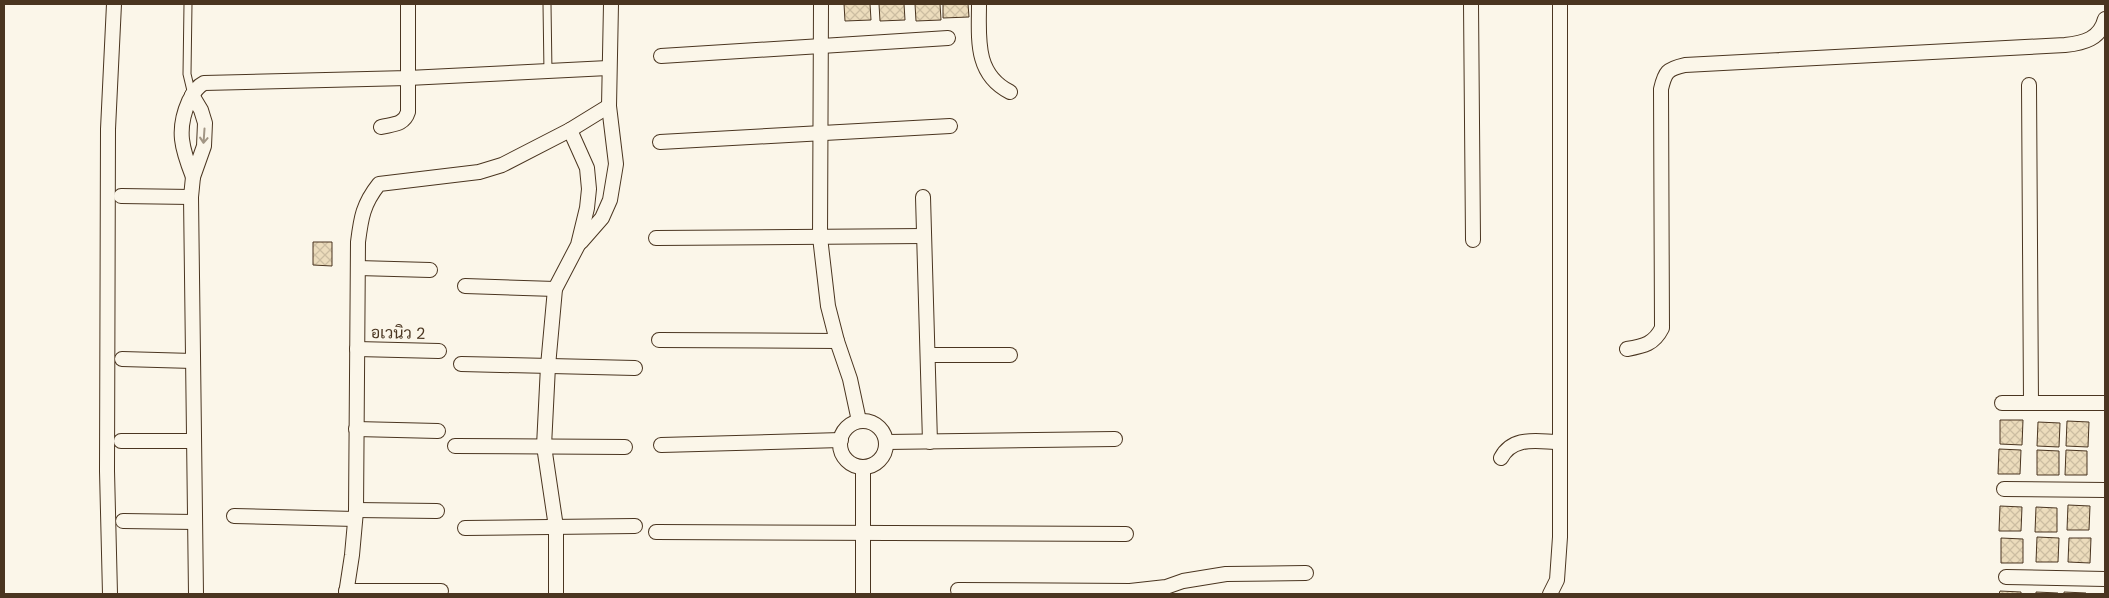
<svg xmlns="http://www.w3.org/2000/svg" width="2109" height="598" viewBox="0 0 2109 598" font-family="'DM Sans',Sarabun,sans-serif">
  <defs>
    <pattern id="building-cross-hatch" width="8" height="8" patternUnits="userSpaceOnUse" patternTransform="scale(1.25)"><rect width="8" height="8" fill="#ecdcbc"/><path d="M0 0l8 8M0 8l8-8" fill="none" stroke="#ccbda1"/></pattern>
  </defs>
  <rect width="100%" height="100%" fill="#fbf6e9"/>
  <g fill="url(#building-cross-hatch)" stroke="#4a3520">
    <polygon points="844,4 870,4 871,20 845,21"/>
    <polygon points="879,4 904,4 905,20 880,21"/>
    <polygon points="915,4 940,4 941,20 916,21"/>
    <polygon points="943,4 968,4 969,17 943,18"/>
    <polygon points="313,242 332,242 332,266 313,265"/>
    <polygon points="2000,420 2023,420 2022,445 2000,444"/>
    <polygon points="2067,421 2089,422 2088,447 2066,446"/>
    <polygon points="2038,422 2060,423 2059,447 2037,446"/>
    <polygon points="1999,449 2021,450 2020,474 1998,474"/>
    <polygon points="2037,450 2059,451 2059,475 2037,475"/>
    <polygon points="2066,450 2087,451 2087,475 2065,475"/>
    <polygon points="2068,505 2090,506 2089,530 2067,530"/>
    <polygon points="2000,506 2022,507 2021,531 1999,531"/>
    <polygon points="2036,507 2057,508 2057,532 2035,532"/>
    <polygon points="2037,537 2059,538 2058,562 2036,562"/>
    <polygon points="2001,538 2023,539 2023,563 2001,563"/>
    <polygon points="2069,538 2091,538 2090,563 2068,562"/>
    <polygon points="2000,591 2021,592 2021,594 1999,594"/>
    <polygon points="2036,592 2058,593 2058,594 2036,594"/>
    <polygon points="2064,592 2086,593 2086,594 2064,594"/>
  </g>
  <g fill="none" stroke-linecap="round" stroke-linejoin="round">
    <defs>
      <g id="service">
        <polyline points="188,4 187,74 192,95"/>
        <polyline points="547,4 548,73"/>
      </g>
      <g id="minor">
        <polyline points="821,4 820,237 828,306 837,341 850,379 859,421"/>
        <path d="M979,4C979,37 974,74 1010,92"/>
        <polyline points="1471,4 1473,240"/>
        <polyline points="661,56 948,38"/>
        <polyline points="2029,85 2031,403"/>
        <polyline points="192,95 201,110 205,123 204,146 193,177 191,197 196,594"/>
        <path d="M381,127C393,124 404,125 408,112V4"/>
        <polyline points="660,142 950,126"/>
        <path d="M193,177C182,149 176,130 189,101C193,94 196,87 204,83L408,78L608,68"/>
        <polyline points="121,196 191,197"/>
        <polyline points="923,197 930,442"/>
        <polyline points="656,238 924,236"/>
        <polyline points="581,242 602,218 610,200 616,164 609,106 611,4"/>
        <polyline points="358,268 430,270"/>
        <polyline points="465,286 555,289"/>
        <polyline points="659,340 837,341"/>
        <polyline points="357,349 439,351"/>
        <path d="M1627,349C1644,346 1654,344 1662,328L1661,89C1665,72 1667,69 1685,65L2065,45C2084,43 2100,39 2105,19"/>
        <polyline points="928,355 1010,355"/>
        <polyline points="122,359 193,361"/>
        <polyline points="461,364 635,368"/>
        <polyline points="2002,403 2105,403"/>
        <circle cx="863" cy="444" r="23"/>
        <polyline points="356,429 438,431"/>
        <polyline points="121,441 194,441"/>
        <polyline points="886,442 1115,439"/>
        <polyline points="661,445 841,440"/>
        <polyline points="455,446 625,447"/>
        <path d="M1501,458C1513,435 1538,442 1560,442"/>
        <polyline points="863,467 863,594"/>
        <polyline points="2004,489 2105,490"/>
        <polyline points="356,510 437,511"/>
        <polyline points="234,516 355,519"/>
        <polyline points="123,521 195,522"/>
        <polyline points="465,528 635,526"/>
        <polyline points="656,532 1126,534"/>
        <polyline points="2006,577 2105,579"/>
        <polyline points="958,590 1130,591 1166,587 1183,581 1226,574 1306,573"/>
        <polyline points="346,591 441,591"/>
        <polyline points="110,594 107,471 108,129 114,4"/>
        <path d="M346,594L352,555L356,511L358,242C361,218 363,204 379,184L479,172L502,165L570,130L609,106"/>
        <polyline points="556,594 556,527 544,446 548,366 555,289 578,245 587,208 589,189 587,168 570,130"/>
        <polyline points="1550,594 1557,580 1560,537 1560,4"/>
      </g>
    </defs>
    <use href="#service" stroke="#4a3520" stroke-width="9"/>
    <use href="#minor" stroke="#4a3520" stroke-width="16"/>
    <use href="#service" stroke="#fbf6e9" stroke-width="7"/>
    <use href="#minor" stroke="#fbf6e9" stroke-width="14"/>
  </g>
  <defs><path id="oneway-shaft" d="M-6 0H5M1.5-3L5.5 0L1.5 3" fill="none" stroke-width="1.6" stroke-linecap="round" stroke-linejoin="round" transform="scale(1.25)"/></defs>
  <use stroke="#a29684" href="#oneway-shaft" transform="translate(204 136) rotate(94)"/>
  <g text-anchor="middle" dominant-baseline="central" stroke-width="4" stroke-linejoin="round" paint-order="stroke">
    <g font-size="16" fill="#4a3520" stroke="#fbf6e9">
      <text transform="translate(398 333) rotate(1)">อเวนิว 2</text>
    </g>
  </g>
  <rect width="2109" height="598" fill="none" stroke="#4a3520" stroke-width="10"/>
</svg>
